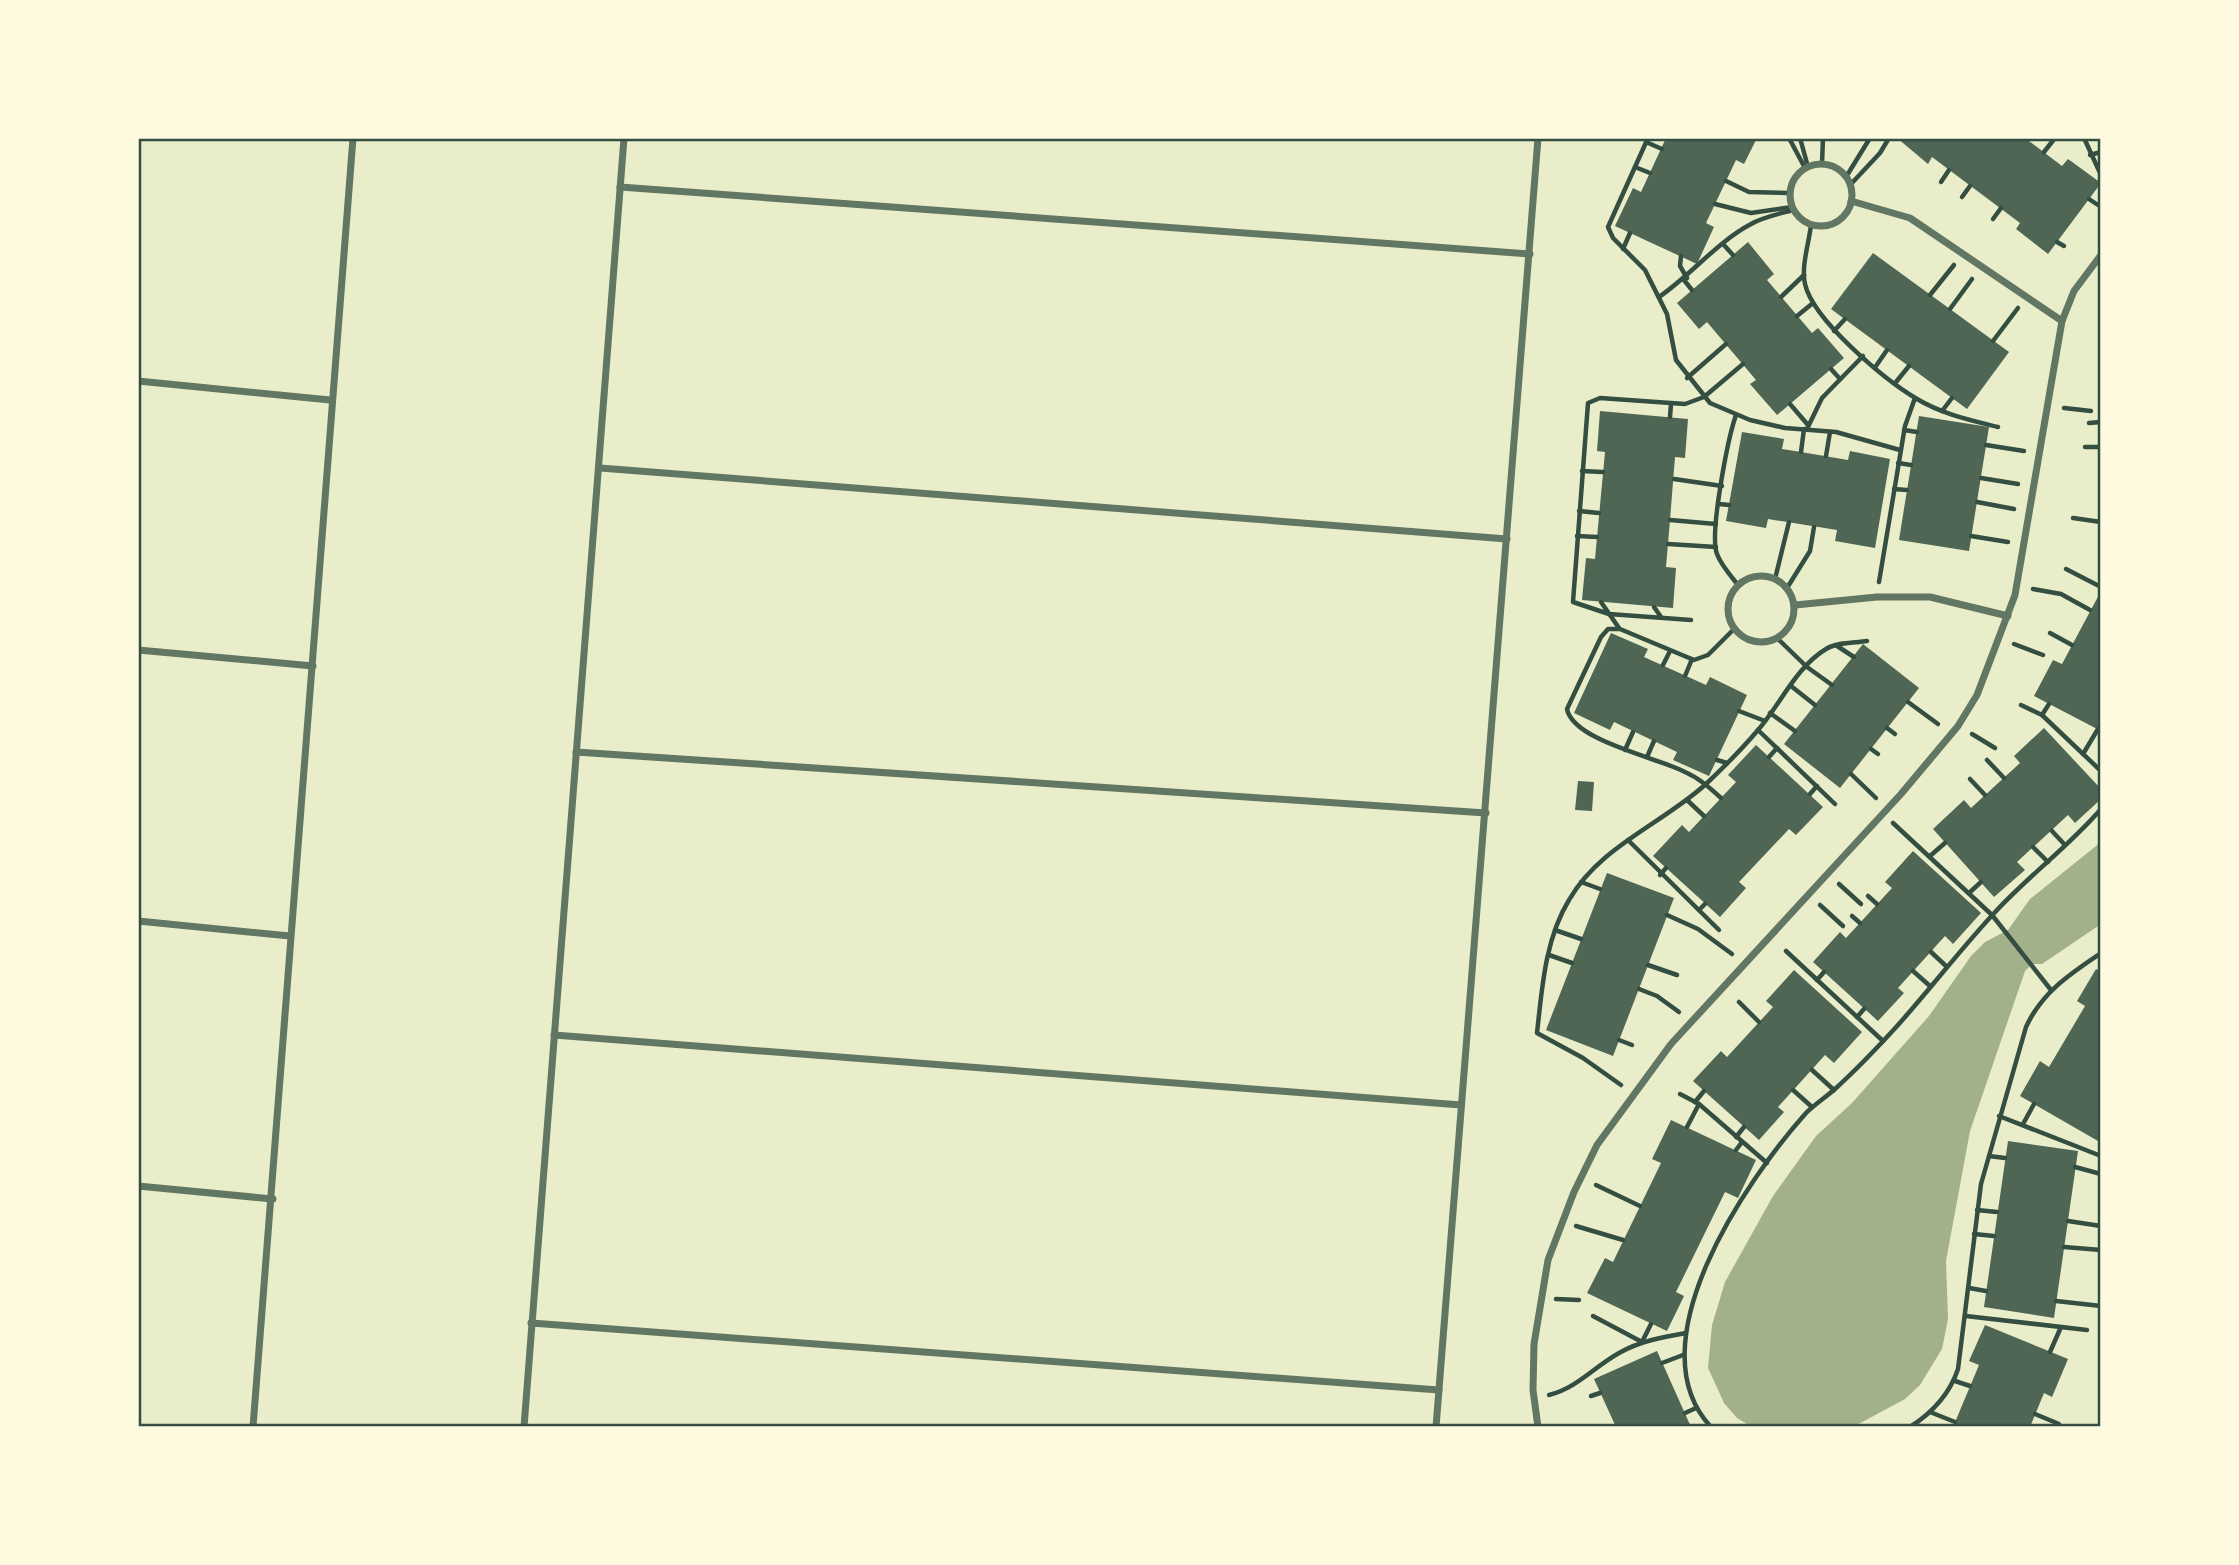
<svg xmlns="http://www.w3.org/2000/svg" width="2239" height="1565" viewBox="0 0 2239 1565" font-family="Literata,serif">
  <rect width="100%" height="100%" fill="#e9edc9"/>
  <polygon fill="#a3b18a" points="2101,842 2101,924 2042,964 2032,964 2025,971 1970,1131 1946,1261 1948,1319 1942,1349 1920,1385 1905,1399 1853,1427 1752,1427 1737,1418 1724,1403 1708,1368 1712,1325 1725,1282 1773,1196 1816,1136 1852,1103 1929,1016 1971,956 1985,942 2008,930 2030,899"/>
  <g fill="#4f6655">
    <polygon points="1666,138 1757,138 1744,164 1736,160 1706,223 1714,227 1697,264 1615,226 1633,188 1641,192"/>
    <polygon points="1897,138 2025,138 2062,166 2068,159 2101,183 2048,254 2016,229 2020,223 1932,157 1928,164"/>
    <polygon points="1748,242 1774,274 1767,280 1812,333 1818,328 1844,358 1777,415 1750,384 1756,380 1707,322 1699,329 1677,303"/>
    <polygon points="1873,253 2009,352 1967,409 1831,309"/>
    <polygon points="1600,411 1688,419 1685,458 1675,457 1670,520 1666,567 1676,568 1673,608 1582,600 1586,558 1595,559 1605,452 1597,451"/>
    <polygon points="1919,416 1989,427 1969,551 1899,540"/>
    <polygon points="1742,432 1784,439 1782,449 1801,452 1848,460 1850,451 1890,459 1875,548 1835,541 1837,530 1768,519 1766,528 1726,521"/>
    <polygon points="2101,591 2101,731 2034,696 2053,660 2062,664"/>
    <polygon points="1611,633 1648,649 1644,657 1706,685 1710,677 1747,695 1709,776 1673,760 1677,752 1614,722 1610,730 1574,713"/>
    <polygon points="1863,644 1919,688 1840,788 1784,744"/>
    <polygon points="2044,728 2101,789 2101,799 2075,823 2068,815 2017,862 2025,870 1994,897 1933,829 1964,800 1971,808 2020,763 2014,756"/>
    <polygon points="1756,745 1823,807 1796,835 1789,829 1739,882 1746,888 1720,917 1653,856 1682,825 1689,832 1736,782 1728,775"/>
    <polygon points="1578,781 1594,782 1592,811 1575,810"/>
    <polygon points="1913,851 1981,913 1953,944 1945,936 1898,988 1904,993 1878,1021 1813,962 1840,932 1846,938 1892,888 1885,882"/>
    <polygon points="1607,873 1674,898 1613,1056 1546,1030"/>
    <polygon points="2096,969 2101,971 2098,1141 2020,1096 2040,1061 2049,1067 2085,1006 2077,1001"/>
    <polygon points="1794,970 1862,1032 1834,1063 1825,1055 1778,1107 1784,1112 1759,1140 1693,1081 1721,1051 1727,1057 1773,1007 1766,1001"/>
    <polygon points="1671,1120 1756,1160 1738,1198 1725,1192 1676,1292 1684,1296 1667,1331 1587,1293 1605,1258 1613,1262 1661,1163 1652,1159"/>
    <polygon points="2008,1141 2078,1151 2054,1318 1984,1307"/>
    <polygon points="1985,1325 2068,1359 2052,1397 2044,1393 2030,1427 1953,1427 1979,1365 1969,1361"/>
    <polygon points="1657,1351 1691,1427 1616,1427 1594,1379"/>
  </g>
  <g fill="none" stroke-linecap="round" stroke-linejoin="round">
    <g stroke="#344e41" stroke-width="4.5">
      <polyline points="1648,138 1608,227 1613,238 1645,270 1667,314 1676,360 1710,403 1750,420 1785,428 1836,432 1900,450"/>
      <polyline points="1789,138 1805,168"/>
      <polyline points="1800,138 1808,167"/>
      <polyline points="2084,138 2101,175"/>
      <polyline points="1646,142 1662,149"/>
      <polyline points="2044,152 2055,138"/>
      <polyline points="2090,155 2101,152"/>
      <polyline points="1822,164 1823,138"/>
      <polyline points="1635,167 1650,173"/>
      <polyline points="1846,177 1870,138"/>
      <polyline points="1726,181 1749,192 1789,193"/>
      <polyline points="1941,182 1949,170"/>
      <polyline points="1851,184 1880,153 1889,138"/>
      <polyline points="1962,197 1970,186"/>
      <polyline points="2089,199 2098,205"/>
      <polyline points="1715,204 1751,213 1792,207"/>
      <polyline points="1993,219 2001,208"/>
      <path d="M1811,225C1809,243 1801,266 1805,284C1813,320 1885,380 1917,399C1942,414 1970,420 1998,427"/>
      <polyline points="2057,242 2064,246"/>
      <polyline points="1723,244 1733,255"/>
      <polyline points="1623,249 1630,233"/>
      <polyline points="1681,256 1680,266 1687,278"/>
      <polyline points="1684,280 1692,290"/>
      <polyline points="1930,295 1954,265"/>
      <path d="M1659,297C1691,275 1717,242 1751,224C1763,217 1779,214 1793,210"/>
      <polyline points="1781,297 1804,275"/>
      <polyline points="1950,309 1972,279"/>
      <polyline points="1797,316 1813,303"/>
      <polyline points="1834,331 1845,319"/>
      <polyline points="1993,341 2018,308"/>
      <polyline points="1876,366 1887,350"/>
      <polyline points="1831,369 1840,379"/>
      <polyline points="1687,378 1726,344"/>
      <polyline points="1896,382 1909,366"/>
      <polyline points="1790,404 1808,425"/>
      <polyline points="2064,408 2091,411"/>
      <polyline points="1942,411 1952,398"/>
      <path d="M1736,415C1728,438 1709,534 1717,554C1721,565 1731,576 1738,585"/>
      <polyline points="1670,417 1671,404"/>
      <polyline points="2089,423 2101,422"/>
      <polyline points="1807,429 1822,398 1863,356"/>
      <polyline points="1904,430 1917,432"/>
      <polyline points="1986,445 2024,451"/>
      <polyline points="2085,447 2101,447"/>
      <polyline points="1801,452 1804,429"/>
      <polyline points="1826,456 1830,432"/>
      <polyline points="1898,463 1911,465"/>
      <polyline points="1582,471 1603,472"/>
      <polyline points="1981,478 2018,484"/>
      <polyline points="1674,479 1722,486"/>
      <polyline points="1894,489 1907,490"/>
      <polyline points="1977,502 2014,509"/>
      <polyline points="1719,504 1729,505"/>
      <polyline points="1579,511 1599,513"/>
      <polyline points="2073,518 2101,522"/>
      <polyline points="1670,520 1716,524"/>
      <polyline points="1577,536 1597,537"/>
      <polyline points="1971,536 2008,542"/>
      <polyline points="1668,544 1716,547"/>
      <polyline points="2066,569 2101,587"/>
      <polyline points="1775,579 1789,522"/>
      <polyline points="1879,582 1905,426 1915,398"/>
      <polyline points="1787,588 1810,551 1814,527"/>
      <polyline points="2033,589 2061,594 2090,610"/>
      <polyline points="1601,602 1619,628"/>
      <polyline points="1654,607 1661,617"/>
      <polyline points="1691,620 1609,614 1573,602 1588,403 1600,398 1685,404 1704,397 1743,364"/>
      <polyline points="2050,633 2072,645"/>
      <polyline points="1777,638 1807,667 1832,685"/>
      <polyline points="2014,644 2043,655"/>
      <polyline points="1837,646 1854,657"/>
      <polyline points="1663,665 1670,651"/>
      <polyline points="1685,676 1692,659"/>
      <polyline points="1791,686 1815,705"/>
      <polyline points="1908,702 1938,724"/>
      <polyline points="2021,705 2042,715 2101,771"/>
      <polyline points="1739,711 1765,721"/>
      <polyline points="1770,713 1795,731"/>
      <polyline points="2042,715 2049,704"/>
      <polyline points="1887,728 1895,734"/>
      <polyline points="1758,730 1835,804"/>
      <polyline points="1972,734 1995,748"/>
      <polyline points="1871,749 1878,754"/>
      <polyline points="1625,750 1633,732"/>
      <polyline points="2083,754 2098,729"/>
      <polyline points="1647,757 1654,741"/>
      <polyline points="1769,757 1777,748"/>
      <polyline points="1717,760 1727,763"/>
      <polyline points="1987,760 2004,778"/>
      <polyline points="1851,774 1876,798"/>
      <polyline points="1970,779 1985,795"/>
      <polyline points="1810,794 1817,786"/>
      <path d="M1721,798C1710,788 1699,778 1685,772C1659,758 1573,741 1567,709L1601,637L1608,629H1620L1694,660L1708,655L1734,629"/>
      <polyline points="1687,800 1704,816"/>
      <polyline points="1893,823 1992,915 2051,990"/>
      <polyline points="2052,831 2065,845"/>
      <polyline points="1628,840 1719,930"/>
      <polyline points="2033,847 2048,862"/>
      <polyline points="1930,856 1945,843"/>
      <polyline points="1660,875 1666,868"/>
      <polyline points="1581,882 1600,889"/>
      <polyline points="1839,884 1861,904"/>
      <polyline points="1969,893 1981,882"/>
      <polyline points="1868,896 1877,904"/>
      <polyline points="1820,905 1843,926"/>
      <polyline points="1699,910 1705,904"/>
      <polyline points="1667,915 1698,929 1732,954"/>
      <polyline points="1852,916 1860,923"/>
      <polyline points="1555,930 1581,939"/>
      <polyline points="1786,951 1883,1041"/>
      <polyline points="1931,952 1946,966"/>
      <polyline points="1549,955 1572,963"/>
      <polyline points="1648,965 1677,975"/>
      <polyline points="1913,971 1930,986"/>
      <polyline points="1817,980 1824,972"/>
      <polyline points="1639,989 1657,996 1679,1012"/>
      <polyline points="1739,1002 1759,1022"/>
      <polyline points="1857,1017 1864,1009"/>
      <polyline points="1619,1040 1632,1045"/>
      <polyline points="1812,1070 1834,1090"/>
      <path d="M1621,1085L1583,1058L1537,1033C1542,989 1545,939 1569,900C1600,846 1662,824 1706,784C1724,767 1742,749 1758,730C1780,705 1796,667 1826,649C1837,642 1855,643 1867,641"/>
      <polyline points="1793,1090 1812,1107"/>
      <polyline points="1680,1094 1699,1104 1767,1163"/>
      <polyline points="1695,1102 1704,1091"/>
      <polyline points="1999,1116 2101,1156"/>
      <polyline points="2023,1124 2034,1104"/>
      <polyline points="1687,1127 1699,1104"/>
      <polyline points="1736,1137 1744,1127"/>
      <polyline points="1736,1150 1742,1142"/>
      <polyline points="1989,1156 2005,1158"/>
      <polyline points="2075,1167 2101,1174"/>
      <polyline points="1596,1185 1640,1206"/>
      <polyline points="1977,1210 1997,1212"/>
      <polyline points="2068,1221 2101,1226"/>
      <polyline points="1576,1226 1623,1240"/>
      <polyline points="1974,1234 1994,1236"/>
      <polyline points="2064,1247 2101,1250"/>
      <polyline points="1969,1288 1986,1291"/>
      <polyline points="1556,1299 1579,1300"/>
      <polyline points="2056,1301 2101,1306"/>
      <polyline points="1593,1316 1642,1342 1651,1324"/>
      <polyline points="1966,1316 2087,1330"/>
      <polyline points="2050,1352 2061,1327"/>
      <polyline points="1662,1363 1683,1355"/>
      <polyline points="1955,1381 1970,1386"/>
      <path d="M1549,1395C1577,1388 1594,1367 1619,1353C1640,1341 1663,1337 1686,1333"/>
      <polyline points="1591,1396 1600,1393"/>
      <polyline points="1930,1412 1955,1422"/>
      <polyline points="1685,1413 1696,1408"/>
      <polyline points="2035,1414 2059,1424"/>
      <path d="M1711,1427C1633,1344 1747,1179 1806,1113C1815,1104 1826,1097 1835,1089C1857,1069 1878,1047 1898,1025C1932,987 1963,946 1998,909C2031,874 2070,845 2101,809"/>
      <path d="M1910,1427C1932,1413 1950,1393 1958,1369L1981,1184L2026,1027C2042,992 2070,974 2101,953"/>
    </g>
    <g stroke="#617663" stroke-width="7">
      <circle cx="1821" cy="195" r="31"/>
      <polyline points="620,187 1530,254"/>
      <polyline points="1851,201 1910,218 2062,321"/>
      <polyline points="138,381 330,400"/>
      <polyline points="600,468 1507,539"/>
      <circle cx="1761" cy="609" r="33"/>
      <polyline points="1795,605 1877,597 1930,597 2008,616"/>
      <polyline points="138,650 313,666"/>
      <polyline points="576,752 1486,813"/>
      <polyline points="138,921 290,936"/>
      <polyline points="554,1035 1461,1105"/>
      <polyline points="138,1186 273,1199"/>
      <polyline points="531,1323 1439,1390"/>
      <polyline points="253,1427 353,138"/>
      <polyline points="524,1427 624,138"/>
      <polyline points="1436,1427 1538,138"/>
      <polyline points="1538,1427 1533,1390 1534,1344 1548,1260 1574,1192 1597,1145 1671,1044 1901,794 1958,726 1977,695 2015,595 2062,321 2074,291 2101,255"/>
    </g>
  </g>
  <rect width="2239" height="1565" fill="none" stroke="#fefae0" stroke-width="280"/>
  <rect x="140" y="140" width="1959" height="1285" fill="none" stroke="#344e41" stroke-width="2.5"/>
</svg>
